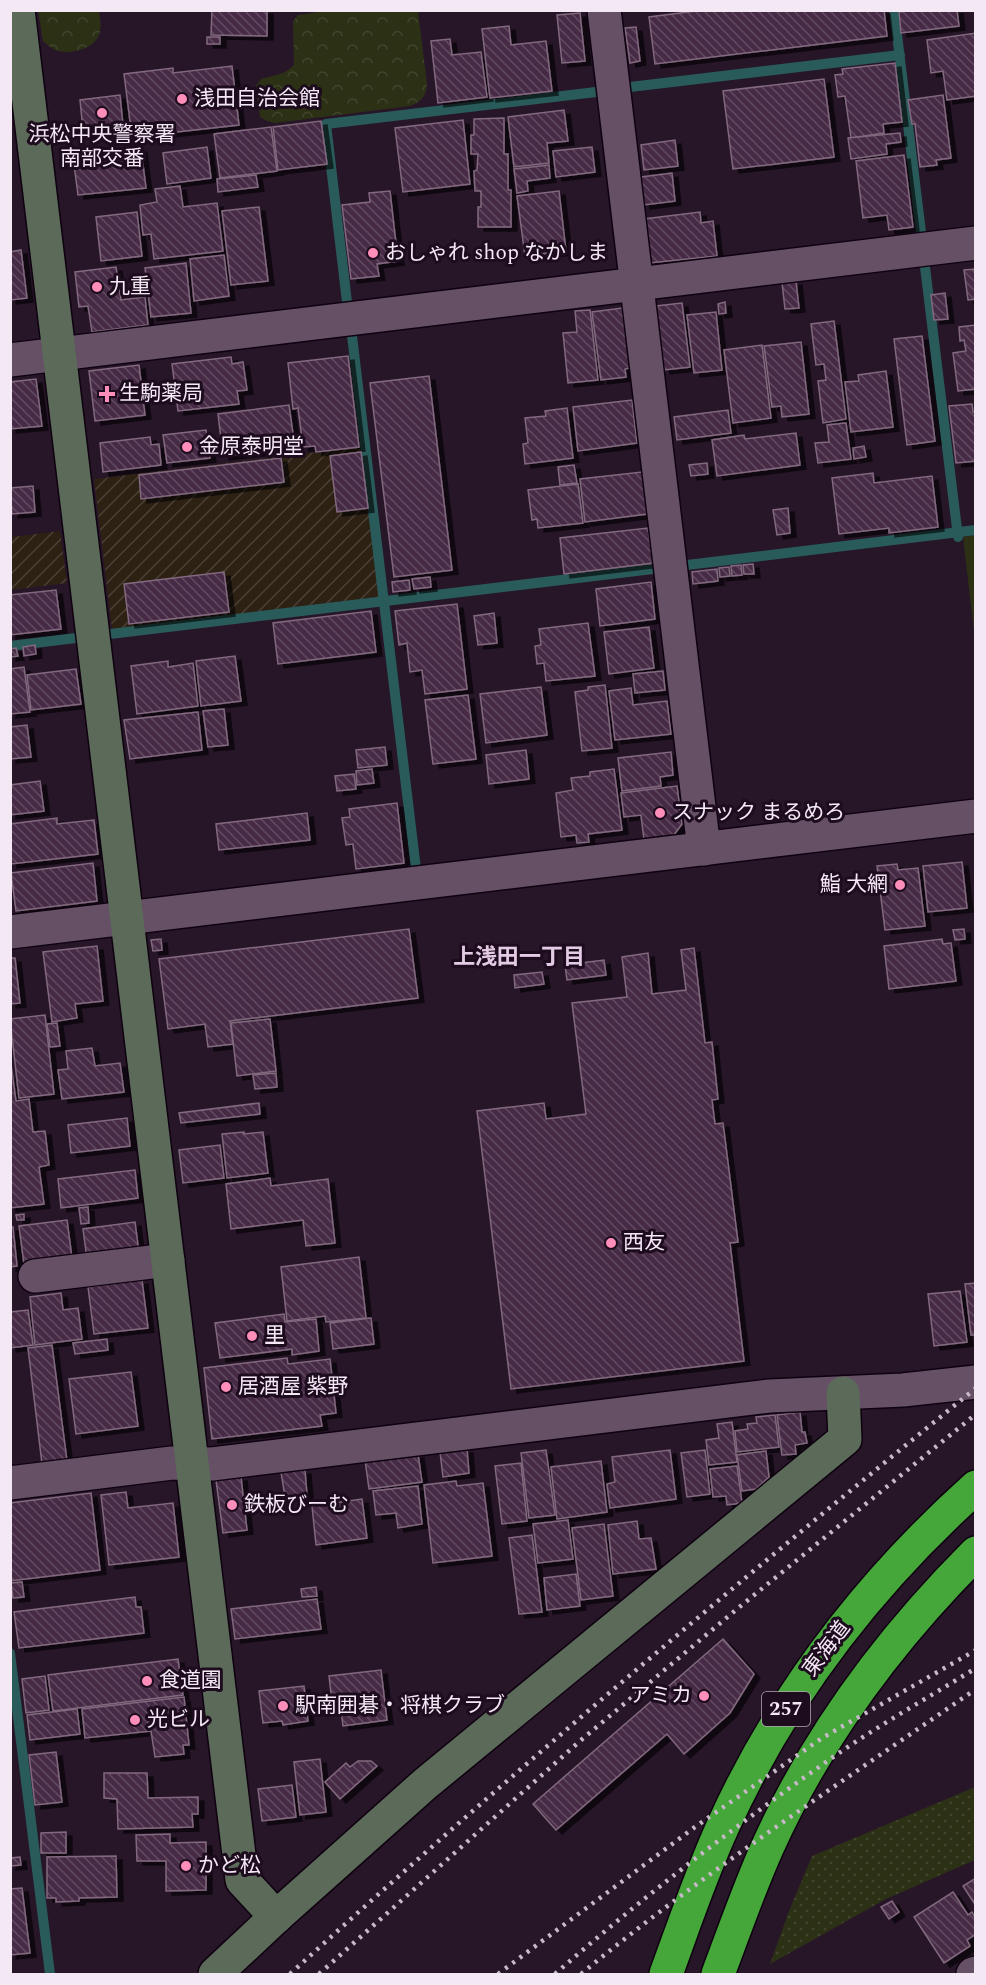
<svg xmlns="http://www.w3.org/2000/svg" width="986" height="1985" viewBox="0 0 986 1985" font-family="Spectral,'Noto Sans JP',serif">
  <defs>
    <pattern id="industrial-furrows" width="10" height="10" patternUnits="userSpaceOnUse" patternTransform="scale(1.5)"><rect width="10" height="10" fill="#2d2113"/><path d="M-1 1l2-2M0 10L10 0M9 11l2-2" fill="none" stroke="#4c4136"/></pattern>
    <pattern id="forest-crowns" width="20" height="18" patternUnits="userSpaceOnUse" patternTransform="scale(1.5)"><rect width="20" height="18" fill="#2c3116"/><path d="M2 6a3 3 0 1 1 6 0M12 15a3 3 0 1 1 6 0" fill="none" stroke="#41452d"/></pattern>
    <pattern id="park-dots" width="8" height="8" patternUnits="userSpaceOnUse" patternTransform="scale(1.5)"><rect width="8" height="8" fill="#2c3116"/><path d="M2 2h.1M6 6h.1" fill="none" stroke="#41452d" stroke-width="1.8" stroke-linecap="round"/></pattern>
    <pattern id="building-back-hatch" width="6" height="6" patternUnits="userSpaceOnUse" patternTransform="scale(1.5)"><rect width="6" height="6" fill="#462c44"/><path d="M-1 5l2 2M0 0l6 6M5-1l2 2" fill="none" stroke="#614b60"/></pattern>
    <filter id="shadow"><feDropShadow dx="6" dy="4" stdDeviation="0" flood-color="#0009"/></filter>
  </defs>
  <rect width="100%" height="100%" fill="#271528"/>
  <g fill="url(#industrial-furrows)">
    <polygon points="360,447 379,597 112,629 94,479"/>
    <polygon points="60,531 67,583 11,590 11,537"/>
  </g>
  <g fill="url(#forest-crowns)">
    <path d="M38,10L99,11C100,18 102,28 99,35C93,50 69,55 55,50C51,48 47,45 43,41Z"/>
    <path d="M327,11H418L427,84C426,97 422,101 410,106L275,123L267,121L260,117L256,86L261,79C274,75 285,75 294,65L293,21L298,15Z"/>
  </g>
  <polygon fill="url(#park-dots)" points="975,1787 975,1860 886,1899 770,1964 789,1911 812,1856"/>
  <polygon fill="#2c3116" points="975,535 976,535 975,641 963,537"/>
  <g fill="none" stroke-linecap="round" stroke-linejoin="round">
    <g stroke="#295b5b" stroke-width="10">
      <polyline points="894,10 921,232"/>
      <polyline points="630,87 900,55"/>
      <polyline points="925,267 958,537"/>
      <polyline points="347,302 326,124 596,92"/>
      <polyline points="352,336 416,869"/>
      <polyline points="687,565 976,530"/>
      <polyline points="110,634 653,569"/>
      <polyline points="10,646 76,638"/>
      <polyline points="10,1653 50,1974"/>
    </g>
  </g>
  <g fill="url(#building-back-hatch)" stroke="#82697f" stroke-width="1.5" filter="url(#shadow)">
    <polygon points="212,10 267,10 267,36 211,35"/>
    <polygon points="704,10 884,10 887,36 655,64 649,17"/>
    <polygon points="913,10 957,10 959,26 901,33 899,12"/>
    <polygon points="580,13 585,61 562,63 557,15"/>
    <polygon points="509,26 511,45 546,41 552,91 490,98 482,29"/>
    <polygon points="636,27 640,61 630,63 625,28"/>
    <polygon points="976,33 976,96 947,100 943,71 931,73 927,40"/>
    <rect x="207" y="37" width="13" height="7"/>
    <polygon points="450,39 452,55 481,52 487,97 438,103 431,41"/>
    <polygon points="895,63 902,122 883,124 884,133 851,138 845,96 838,97 835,75 843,74 842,69"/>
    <polygon points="232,66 239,125 132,137 124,74 173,68 173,73"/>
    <polygon points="824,79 834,157 733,169 723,91"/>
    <polygon points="120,95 123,125 83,130 80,100"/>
    <polygon points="943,95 951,158 936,160 937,165 920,167 915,124 912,124 908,100"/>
    <polygon points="564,110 568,141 547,143 549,163 514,167 508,117"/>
    <polygon points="504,118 504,154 508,154 508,190 511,190 511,227 478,227 478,207 481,207 481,191 475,191 474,171 477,170 478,154 471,154 471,135 474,135 474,119"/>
    <polygon points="463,120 470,184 403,192 395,128"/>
    <polygon points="321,121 327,164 278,170 273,127"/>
    <polygon points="271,127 277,171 220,178 214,134"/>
    <polygon points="900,133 901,142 886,144 887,154 851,159 848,138"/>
    <polygon points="675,140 678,166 644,170 641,145"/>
    <polygon points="207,147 211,178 167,184 163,153"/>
    <polygon points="592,147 595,172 556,177 553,151"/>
    <polygon points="141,149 146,188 78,195 73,157"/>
    <polygon points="904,155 913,227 889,230 887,215 863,218 856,161"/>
    <polygon points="549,165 550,178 527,181 528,191 517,193 514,169"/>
    <polygon points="672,173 675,201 644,205 641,177"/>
    <polygon points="256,175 258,187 218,192 217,179"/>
    <polygon points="180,186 183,207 217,203 223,251 154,259 151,234 143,235 140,205 157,202 155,189"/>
    <polygon points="390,191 398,261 377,264 379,276 351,279 342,205 370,202 369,193"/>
    <polygon points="559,191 566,251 525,256 517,196"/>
    <polygon points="259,207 268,281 231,285 222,211"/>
    <polygon points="137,212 142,256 101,261 96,217"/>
    <polygon points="700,212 701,223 713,221 717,256 649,263 644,219"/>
    <polygon points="21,250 27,298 10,300 10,252"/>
    <polygon points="224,255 229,296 194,301 190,259"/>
    <polygon points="186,263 191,313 151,317 145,268"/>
    <polygon points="116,267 121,300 145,297 148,325 92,332 88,306 79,307 75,272"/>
    <polygon points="976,269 976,299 968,300 964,270"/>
    <polygon points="796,281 799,308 785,309 782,283"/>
    <polygon points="945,293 948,319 934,320 931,295"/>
    <polygon points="725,302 726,313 719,314 718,304"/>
    <polygon points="682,303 690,367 664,370 656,306"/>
    <polygon points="622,308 630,368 625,369 626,377 601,380 592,312"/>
    <polygon points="590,310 598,380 568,383 563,333 577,332 575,311"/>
    <polygon points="716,312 722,370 694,373 687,315"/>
    <polygon points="834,321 846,419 823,423 818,381 826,380 824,364 816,365 811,324"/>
    <polygon points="976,325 976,389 958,391 953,353 966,351 964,340 960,341 959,327"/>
    <polygon points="922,336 935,441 907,445 894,339"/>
    <polygon points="801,342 809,414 782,417 781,406 772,407 764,346"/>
    <polygon points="762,345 771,418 733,423 724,350"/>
    <polygon points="348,356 359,447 316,452 315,446 303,447 298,408 293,409 288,363"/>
    <polygon points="231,357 232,364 243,362 247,390 237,391 239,404 178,411 172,364"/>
    <polygon points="139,365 145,415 95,421 89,371"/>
    <polygon points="886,371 893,427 851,432 845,382 859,381 858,375"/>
    <polygon points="429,376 452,570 394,577 370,383"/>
    <polygon points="36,379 42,426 10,429 10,382"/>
    <polygon points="632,400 637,443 578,451 573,407"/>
    <polygon points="972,404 973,412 976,412 976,461 956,463 949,406"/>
    <polygon points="289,405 295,448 223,456 218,414"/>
    <polygon points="567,408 573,458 525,464 523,444 528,443 525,418 546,416 545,411"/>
    <polygon points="728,410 731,433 677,440 674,417"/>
    <polygon points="846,423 851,459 818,463 815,443 829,442 827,425"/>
    <polygon points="206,430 210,458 167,463 163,435"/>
    <polygon points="796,433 800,465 717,476 712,440 744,435 745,439"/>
    <polygon points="150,437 151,445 159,444 161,465 103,472 100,443"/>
    <polygon points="864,446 866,457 854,459 853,448"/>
    <polygon points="361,452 368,508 337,512 330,456"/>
    <polygon points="281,458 284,482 141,499 139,475"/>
    <polygon points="707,463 708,474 691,476 689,465"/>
    <polygon points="574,465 577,483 560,485 558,467"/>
    <polygon points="642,472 647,514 585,522 580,479"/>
    <polygon points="873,473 874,483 932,476 938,527 889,533 889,528 839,534 832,478"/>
    <polygon points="578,484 583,523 538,528 537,519 532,520 528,490"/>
    <polygon points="33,486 35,512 12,514 10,488"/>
    <polygon points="788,508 790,533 777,535 773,510"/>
    <polygon points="648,528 653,563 564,574 560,538"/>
    <polygon points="753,564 754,574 744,574 743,565"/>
    <polygon points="741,565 742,575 732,576 731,566"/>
    <polygon points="729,567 730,576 720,577 719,568"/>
    <polygon points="717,569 718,581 693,584 692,572"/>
    <polygon points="224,572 229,612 129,624 124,584"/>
    <polygon points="430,577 431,587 414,589 412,579"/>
    <polygon points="409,580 410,590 393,592 392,582"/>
    <polygon points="651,582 655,619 600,626 596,589"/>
    <polygon points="56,590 61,629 10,635 10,595"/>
    <polygon points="457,604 467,689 425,694 422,670 410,672 407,643 399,645 395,611"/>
    <polygon points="371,611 376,652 278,664 273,623"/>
    <polygon points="494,613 497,643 478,645 474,616"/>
    <polygon points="588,623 595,676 546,681 544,663 537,664 535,646 541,645 539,629"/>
    <polygon points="649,627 654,668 609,674 604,632"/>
    <polygon points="35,645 36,654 24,656 23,647"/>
    <polygon points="16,648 18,656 10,657 10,649"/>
    <polygon points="235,656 241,701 201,706 196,661"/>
    <polygon points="168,661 168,667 193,663 198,706 137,714 131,666"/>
    <polygon points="24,667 30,712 10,714 10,669"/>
    <polygon points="76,669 81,704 31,710 27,675"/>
    <polygon points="663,671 665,690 635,693 633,674"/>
    <polygon points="605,685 612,748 582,751 575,692 588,690 588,687"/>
    <polygon points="541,687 547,735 486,743 480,694"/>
    <polygon points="631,688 633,705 667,701 671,734 615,740 609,691"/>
    <polygon points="468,695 476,759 433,764 425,700"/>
    <polygon points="224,709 228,745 208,747 203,711"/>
    <polygon points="198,712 202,750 130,759 124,720"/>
    <polygon points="27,725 31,757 10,759 10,727"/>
    <polygon points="385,747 387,765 358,768 356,750"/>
    <polygon points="526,750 529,779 489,784 486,755"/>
    <polygon points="671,752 673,775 660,777 661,786 622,791 618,758"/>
    <polygon points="372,769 374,783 357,785 356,771"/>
    <polygon points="614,769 622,830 588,834 589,842 577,843 576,835 561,837 556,793 573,790 571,778 590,776 590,772"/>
    <polygon points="354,774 356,789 337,791 335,776"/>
    <polygon points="40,781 44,811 10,815 10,785"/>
    <polygon points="677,786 682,824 673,836 644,840 641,815 624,817 621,793"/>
    <polygon points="397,803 404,863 356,869 353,844 346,845 342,818 350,817 349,809"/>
    <polygon points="307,813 310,840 219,850 216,824"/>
    <polygon points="57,818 57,824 94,820 98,854 11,864 10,824"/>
    <polygon points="962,862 967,908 928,912 923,866"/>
    <polygon points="93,863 97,901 16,911 11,873"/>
    <polygon points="897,864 898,870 918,868 925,926 885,930 877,866"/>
    <polygon points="409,929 418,998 230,1021 233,1044 208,1047 205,1024 168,1029 159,959"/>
    <polygon points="964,929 965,939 955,940 953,930"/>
    <polygon points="161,939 162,950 153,951 151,940"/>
    <polygon points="942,939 943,944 951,943 956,981 889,989 884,946"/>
    <polygon points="97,946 103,1001 75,1004 77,1018 52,1022 43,952"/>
    <polygon points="694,948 705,1043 712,1042 718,1099 712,1100 715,1124 723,1123 738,1242 730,1243 744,1361 511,1389 477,1111 544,1103 546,1119 586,1114 572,1003 627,997 622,957 648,953 652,994 686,990 681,950"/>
    <polygon points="10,958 15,958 20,1003 10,1004"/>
    <polygon points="604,960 606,975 567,980 565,965"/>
    <polygon points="542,972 544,984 515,988 514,975"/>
    <polygon points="45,1015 54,1094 19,1098 10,1019"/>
    <polygon points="270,1019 276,1071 237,1076 231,1023"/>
    <polygon points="57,1023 60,1046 50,1047 47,1024"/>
    <polygon points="92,1048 95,1066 120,1063 124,1092 62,1099 58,1070 68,1069 66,1051"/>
    <polygon points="10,1056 16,1101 29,1099 33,1132 45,1131 49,1165 39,1167 44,1204 10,1208"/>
    <polygon points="276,1073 277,1087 255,1089 253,1075"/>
    <polygon points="259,1103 260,1114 181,1123 179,1113"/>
    <polygon points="127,1118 130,1146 71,1153 68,1125"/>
    <polygon points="244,1132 244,1134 263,1132 268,1173 227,1178 222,1134"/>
    <polygon points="220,1145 224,1178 183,1183 179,1150"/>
    <polygon points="135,1170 138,1198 61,1208 58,1179"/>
    <polygon points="270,1178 271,1186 328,1179 335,1243 306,1246 303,1220 231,1229 226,1184"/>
    <polygon points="88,1207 89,1223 81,1224 79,1208"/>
    <polygon points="24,1214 24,1220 17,1220 16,1215"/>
    <polygon points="67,1220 72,1258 24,1264 19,1226"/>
    <polygon points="135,1222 139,1253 87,1259 83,1229"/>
    <polygon points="10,1227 13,1227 17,1266 10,1267"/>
    <polygon points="359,1257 366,1318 326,1322 325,1316 287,1321 281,1267"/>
    <polygon points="142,1280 148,1328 94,1334 88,1287"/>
    <polygon points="976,1283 976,1335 971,1335 965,1284"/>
    <polygon points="960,1291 967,1342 934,1346 928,1294"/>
    <polygon points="61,1293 63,1310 78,1308 82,1339 35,1345 30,1297"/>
    <polygon points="28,1310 33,1345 10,1348 10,1312"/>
    <polygon points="284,1314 285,1322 316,1319 319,1351 292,1355 292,1349 220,1358 215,1323"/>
    <polygon points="371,1318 374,1344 333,1349 330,1323"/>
    <polygon points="107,1339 108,1350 75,1354 73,1343"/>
    <polygon points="52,1345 67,1461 42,1464 28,1348"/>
    <polygon points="287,1358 288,1364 330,1359 336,1413 320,1415 322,1426 212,1439 204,1368"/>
    <polygon points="131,1372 138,1426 76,1434 69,1379"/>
    <polygon points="800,1412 802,1432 805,1432 807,1443 795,1445 796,1454 782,1455 777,1415"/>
    <polygon points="775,1415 779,1447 737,1452 735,1431 748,1429 747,1424 757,1423 756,1417"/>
    <polygon points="732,1422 737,1462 709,1465 706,1440 719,1438 717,1424"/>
    <polygon points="467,1449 469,1473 443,1477 440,1452"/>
    <polygon points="546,1450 555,1515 529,1518 521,1453"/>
    <polygon points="670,1450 676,1499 610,1508 607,1484 615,1482 612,1457"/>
    <polygon points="705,1450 710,1494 687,1497 681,1453"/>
    <polygon points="766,1451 769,1477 756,1489 742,1491 737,1455"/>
    <polygon points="418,1454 422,1482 369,1489 365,1460"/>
    <polygon points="601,1461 607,1512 557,1519 551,1467"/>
    <polygon points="521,1463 527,1521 502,1524 495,1466"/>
    <polygon points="737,1466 742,1503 727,1505 726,1496 713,1497 710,1469"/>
    <polygon points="305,1470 307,1495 285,1497 281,1472"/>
    <polygon points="241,1477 247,1530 223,1533 216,1480"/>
    <polygon points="456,1481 457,1486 483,1483 492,1556 433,1563 424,1485"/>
    <polygon points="418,1486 422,1524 398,1528 396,1513 376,1515 373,1491"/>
    <polygon points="126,1492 128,1508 173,1503 179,1557 109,1565 101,1495"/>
    <polygon points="91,1493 100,1570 10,1581 10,1503"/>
    <polygon points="362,1499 367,1538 316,1545 312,1506"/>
    <polygon points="568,1520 573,1559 538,1563 533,1524"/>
    <polygon points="637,1521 639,1539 651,1538 656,1569 613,1574 608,1525"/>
    <polygon points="604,1524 613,1596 581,1600 572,1528"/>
    <polygon points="532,1535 542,1612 519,1614 509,1538"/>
    <polygon points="576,1574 580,1606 547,1610 544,1578"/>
    <polygon points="22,1582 24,1597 13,1598 11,1583"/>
    <polygon points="316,1587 317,1596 302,1597 301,1589"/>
    <polygon points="135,1597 136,1607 141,1607 144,1633 19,1648 14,1612"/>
    <polygon points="317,1599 321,1629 235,1639 231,1609"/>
    <polygon points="723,1639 754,1674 730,1713 684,1754 667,1734 556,1830 533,1804"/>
    <polygon points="178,1659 183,1695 53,1711 48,1675"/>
    <polygon points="381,1670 387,1720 343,1726 341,1710 333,1711 329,1676"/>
    <polygon points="45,1676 49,1710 26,1713 22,1679"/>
    <polygon points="304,1686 308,1721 283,1725 282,1721 263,1723 259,1691"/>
    <polygon points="184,1697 189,1745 183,1745 184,1754 155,1757 151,1731 85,1738 82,1709"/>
    <polygon points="77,1709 80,1734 30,1740 27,1715"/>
    <polygon points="56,1752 62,1802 35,1805 29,1755"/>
    <polygon points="320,1759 326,1812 300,1815 294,1762"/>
    <polygon points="358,1761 371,1761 377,1766 340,1799 325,1782 346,1763 350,1767"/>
    <polygon points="104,1773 147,1773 148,1798 198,1797 198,1814 192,1814 193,1827 118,1829 117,1799 104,1798"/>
    <polygon points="292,1785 296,1817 262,1821 258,1789"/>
    <polygon points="66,1832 66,1853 41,1853 41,1833"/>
    <polygon points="170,1834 170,1843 206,1842 206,1890 166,1891 166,1861 137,1861 136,1835"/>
    <polygon points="116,1856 117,1897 79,1898 79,1901 56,1902 56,1898 47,1898 47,1857"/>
    <polygon points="20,1857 21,1865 10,1866 10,1858"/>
    <polygon points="976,1878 976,1906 963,1886"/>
    <polygon points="22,1888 30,1953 10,1955 10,1889"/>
    <polygon points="953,1892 968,1915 972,1912 976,1919 976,1934 967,1940 970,1946 944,1963 914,1917"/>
    <polygon points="892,1901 899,1912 889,1919 881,1907"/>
  </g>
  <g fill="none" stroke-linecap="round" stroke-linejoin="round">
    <defs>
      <g id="street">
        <polyline points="604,10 704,849"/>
        <polyline points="10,360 976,243"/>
        <polyline points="10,932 976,816"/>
        <polyline points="35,1276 168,1260"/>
        <polyline points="10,1483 172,1463 212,1464 770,1396 903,1390 976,1382"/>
        <polyline points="973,1974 976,1973"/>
      </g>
      <g id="secondary">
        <polyline points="18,10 242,1880 276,1917"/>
        <polyline points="215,1974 276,1917 425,1784 845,1439 843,1393"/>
      </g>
      <g id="highway">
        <path d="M666,1974C684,1925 701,1874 723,1826C782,1696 869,1583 976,1487"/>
        <path d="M718,1974C734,1932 749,1888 768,1846C818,1735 890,1639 976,1553"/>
      </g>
    </defs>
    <use href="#street" stroke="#0f0210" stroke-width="36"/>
    <use href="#secondary" stroke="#0f0210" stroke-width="36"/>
    <use href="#highway" stroke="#0f0210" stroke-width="36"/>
    <use href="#street" stroke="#655066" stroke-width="33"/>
    <use href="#secondary" stroke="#5b6a59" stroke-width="33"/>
    <use href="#highway" stroke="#45a73a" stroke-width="33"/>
    <g stroke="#c7b9c8" stroke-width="4.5" stroke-dasharray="3 6" stroke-linecap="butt">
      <path d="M290,1974C512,1772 742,1578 976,1388"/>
      <polyline points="319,1974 580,1741 737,1609 976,1414"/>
      <polyline points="498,1974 695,1827 822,1738 976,1650"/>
      <path d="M555,1974C644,1896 739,1823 836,1755C881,1724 929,1697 976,1668"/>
      <path d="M581,1974C706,1871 843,1781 976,1689"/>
    </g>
  </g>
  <g fill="#ff8eba" stroke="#1d0c1e" stroke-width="2">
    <circle cx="182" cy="99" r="6"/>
    <circle cx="102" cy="113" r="6"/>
    <circle cx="373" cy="253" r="6"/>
    <circle cx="97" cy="287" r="6"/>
    <path d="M104 385h6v6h6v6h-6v6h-6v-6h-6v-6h6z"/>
    <circle cx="187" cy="447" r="6"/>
    <circle cx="660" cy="813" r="6"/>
    <circle cx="900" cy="885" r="6"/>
    <circle cx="611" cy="1243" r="6"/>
    <circle cx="252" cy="1336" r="6"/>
    <circle cx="226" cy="1387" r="6"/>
    <circle cx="232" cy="1505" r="6"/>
    <circle cx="147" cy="1681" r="6"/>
    <circle cx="704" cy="1696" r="6"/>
    <circle cx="283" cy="1706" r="6"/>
    <circle cx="135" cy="1720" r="6"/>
    <circle cx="186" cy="1866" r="6"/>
  </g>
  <g text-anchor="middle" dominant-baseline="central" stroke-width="6" stroke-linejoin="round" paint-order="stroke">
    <rect fill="#1d0c1e" stroke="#b4a6b4" stroke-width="1.5" x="762" y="1692" width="48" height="34" rx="4.5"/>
    <g font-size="20" font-weight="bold" fill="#f5e8f5">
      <text x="786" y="1709">257</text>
    </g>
    <g font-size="21" fill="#f5e8f5" stroke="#1d0c1e" text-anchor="start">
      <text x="194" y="99">浅田自治会館</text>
      <text x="102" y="135" text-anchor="middle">浜松中央警察署<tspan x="102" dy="24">南部交番</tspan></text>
      <text x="385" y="253">おしゃれ shop なかしま</text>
      <text x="109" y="287">九重</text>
      <text x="119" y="394">生駒薬局</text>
      <text x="199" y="447">金原泰明堂</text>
      <text x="672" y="813">スナック まるめろ</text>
      <text x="888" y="885" text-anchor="end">鮨 大網</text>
      <text x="623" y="1243">西友</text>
      <text x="264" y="1336">里</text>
      <text x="238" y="1387">居酒屋 紫野</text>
      <text x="244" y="1505">鉄板びーむ</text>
      <text x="159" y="1681">食道園</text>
      <text x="692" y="1696" text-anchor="end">アミカ</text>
      <text x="295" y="1706">駅南囲碁・将棋クラブ</text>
      <text x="147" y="1720">光ビル</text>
      <text x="198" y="1866">かど松</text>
    </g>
    <g font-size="21" fill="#f5e8f5" stroke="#1d0c1e">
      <text transform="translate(827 1649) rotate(-53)">東海道</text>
    </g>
    <g font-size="22" font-weight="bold" fill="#e4cbe5" stroke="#1d0c1e">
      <text x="519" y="957">上浅田一丁目</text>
    </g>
  </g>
  <rect width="986" height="1985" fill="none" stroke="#f5e8f5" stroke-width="24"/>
</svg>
